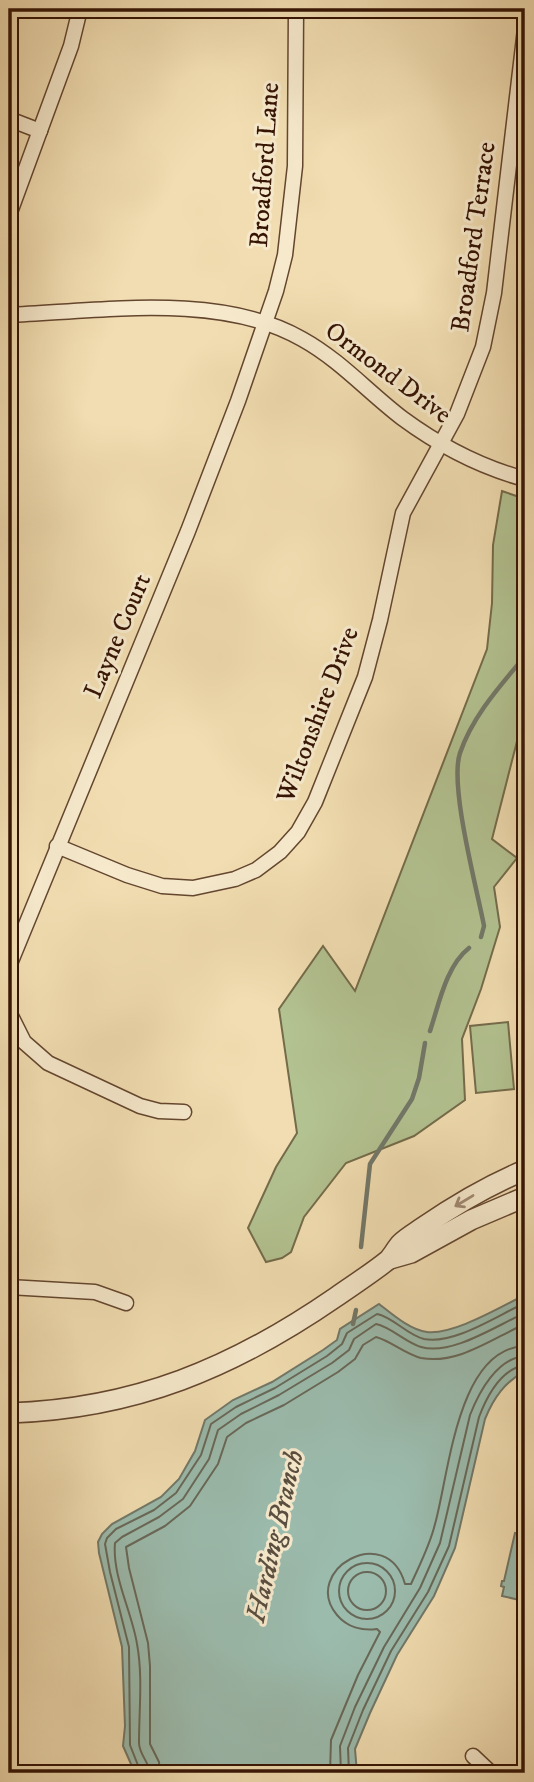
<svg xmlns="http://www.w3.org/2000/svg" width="534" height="1782" viewBox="0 0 534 1782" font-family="'IM FELL DW Pica',serif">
  <rect width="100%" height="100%" fill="#f1ddb1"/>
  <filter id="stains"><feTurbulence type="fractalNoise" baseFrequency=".00286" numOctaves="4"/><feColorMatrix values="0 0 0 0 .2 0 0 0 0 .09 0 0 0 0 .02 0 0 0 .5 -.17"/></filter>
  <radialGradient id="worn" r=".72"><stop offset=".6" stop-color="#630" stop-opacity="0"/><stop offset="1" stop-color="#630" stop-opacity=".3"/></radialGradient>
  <g fill="#b3c291" stroke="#746b4a" stroke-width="2">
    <polygon points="502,491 525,499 525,710 492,839 517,858 494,887 500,927 481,989 462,1039 465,1100 414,1136 346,1163 304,1217 291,1252 282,1258 266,1262 248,1228 276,1167 297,1133 279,1009 323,946 355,991 487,649 492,603 493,545"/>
    <polygon points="508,1022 514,1089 476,1093 470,1026"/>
  </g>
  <g fill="#9bbbad" stroke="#727869" stroke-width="2">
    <path d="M525,1295V1371C505,1382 494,1397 485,1419L455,1548L434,1596L397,1655L370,1713L355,1749L357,1773H135L123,1746L125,1726L122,1647L99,1553L98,1542L102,1534L112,1524L161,1497L179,1479L195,1451L205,1420L233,1400L272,1382L323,1350L337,1340L340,1329L379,1304C392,1314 410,1330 427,1332C454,1335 500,1307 525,1295Z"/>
    <polygon points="515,1533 525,1535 525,1540 524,1601 502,1596 504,1587 501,1586 502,1581 504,1581"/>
  </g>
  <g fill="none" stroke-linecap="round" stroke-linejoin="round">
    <g stroke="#686858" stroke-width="2">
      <circle cx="367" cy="1591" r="28"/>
      <circle cx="367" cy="1591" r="19"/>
      <path d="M141,1773L130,1745L129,1647L110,1572L105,1544L107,1538L116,1529L154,1510L176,1493L201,1455L211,1424L236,1407L275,1388L327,1356L342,1344L347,1333L377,1314C393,1317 407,1335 424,1339C454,1345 498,1315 525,1303"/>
      <path d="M150,1773C149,1762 139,1754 139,1743C139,1710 143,1676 137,1644C132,1612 112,1576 115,1543L122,1537L159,1517L183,1499L209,1459L218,1430L241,1414L279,1395L332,1363L349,1350L354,1339L376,1324C391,1327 405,1342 421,1347C452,1356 497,1325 525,1313"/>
      <path d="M160,1773L159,1762L150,1744V1666L148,1643L129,1568L126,1547L165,1526L190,1506L218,1464L227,1437L246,1423L284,1405L338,1372L355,1359L363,1345L376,1337C391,1341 405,1354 421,1358C458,1365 493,1338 525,1324"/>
      <path d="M330,1773L331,1740L358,1675L380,1632L377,1629C362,1631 347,1627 337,1615C300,1571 387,1520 405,1584H411C420,1564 430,1545 435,1524C449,1475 457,1348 525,1346"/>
      <path d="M341,1773L340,1746L355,1707L384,1647L420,1588L440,1543L470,1415C479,1392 497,1358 525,1356"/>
      <path d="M349,1773L348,1748L363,1710L391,1651L428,1592L449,1546L479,1417C487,1396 501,1369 525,1365"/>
    </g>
    <g stroke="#727869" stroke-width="4.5">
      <path d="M481,937L484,926C477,889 449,785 460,753C473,715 501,685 525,656"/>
      <path d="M430,1031C439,1004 446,966 469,948"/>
      <polyline points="361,1247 370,1164 412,1099 419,1078 425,1043"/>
      <polyline points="353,1324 356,1310"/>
    </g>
    <defs>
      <g id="minor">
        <polyline points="9,119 40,131"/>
        <polyline points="9,215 71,46 80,9"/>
        <path d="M9,315C100,311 221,292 302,339C340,360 368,392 402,418C440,446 480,467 525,479"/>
        <polyline points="57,846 127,875 162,886 193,888 235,879 256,870 280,852 298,832 315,802 365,677 380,620 403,513 457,414 483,347 494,293 525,29"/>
        <polyline points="9,966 188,531 238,401 276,291 285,255 295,166 296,9"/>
        <polyline points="9,1012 24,1042 48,1063 140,1106 159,1111 184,1112"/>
        <polyline points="9,1287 95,1292 126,1303"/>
        <polyline points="473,1756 491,1773"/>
      </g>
      <g id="tertiary">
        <polyline points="390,1259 411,1253 471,1220 525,1197"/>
        <path d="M9,1413C135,1409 233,1368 336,1297C353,1285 372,1273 388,1260C393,1255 396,1248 401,1243C407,1237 416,1232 423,1227C455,1205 489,1185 525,1170"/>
      </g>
    </defs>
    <use href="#minor" stroke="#64462f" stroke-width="17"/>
    <use href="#tertiary" stroke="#64462f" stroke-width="22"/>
    <use href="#minor" stroke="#f6e9cc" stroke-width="14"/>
    <use href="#tertiary" stroke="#f6e9cc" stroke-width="19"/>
  </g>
  <defs><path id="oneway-shaft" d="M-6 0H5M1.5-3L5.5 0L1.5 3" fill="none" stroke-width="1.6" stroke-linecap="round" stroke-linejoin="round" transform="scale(1.75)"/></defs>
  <use stroke="#9f8972" href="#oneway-shaft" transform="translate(464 1201) rotate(149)"/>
  <g text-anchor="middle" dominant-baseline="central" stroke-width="6" stroke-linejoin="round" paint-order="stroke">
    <g font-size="26" fill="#351404" stroke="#f6e9cc">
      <text transform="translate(265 165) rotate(-86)">Broadford Lane</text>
      <text transform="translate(474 237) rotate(-82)">Broadford Terrace</text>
      <text transform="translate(388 373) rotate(37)">Ormond Drive</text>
      <text transform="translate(118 636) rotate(-67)">Layne Court</text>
      <text transform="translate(318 715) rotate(-69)">Wiltonshire Drive</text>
    </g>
    <g font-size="28" font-style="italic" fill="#594e3f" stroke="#f6e9cc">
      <text transform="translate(275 1536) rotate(-77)">Harding Branch</text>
    </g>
  </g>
  <rect width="534" height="1782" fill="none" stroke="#f1ddb1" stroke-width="35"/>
  <rect x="10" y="10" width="513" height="1761" fill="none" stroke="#351404" stroke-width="3.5"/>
  <rect x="18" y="18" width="499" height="1747" fill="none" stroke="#351404" stroke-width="2"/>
  <rect width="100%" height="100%" filter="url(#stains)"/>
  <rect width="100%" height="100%" fill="url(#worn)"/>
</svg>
